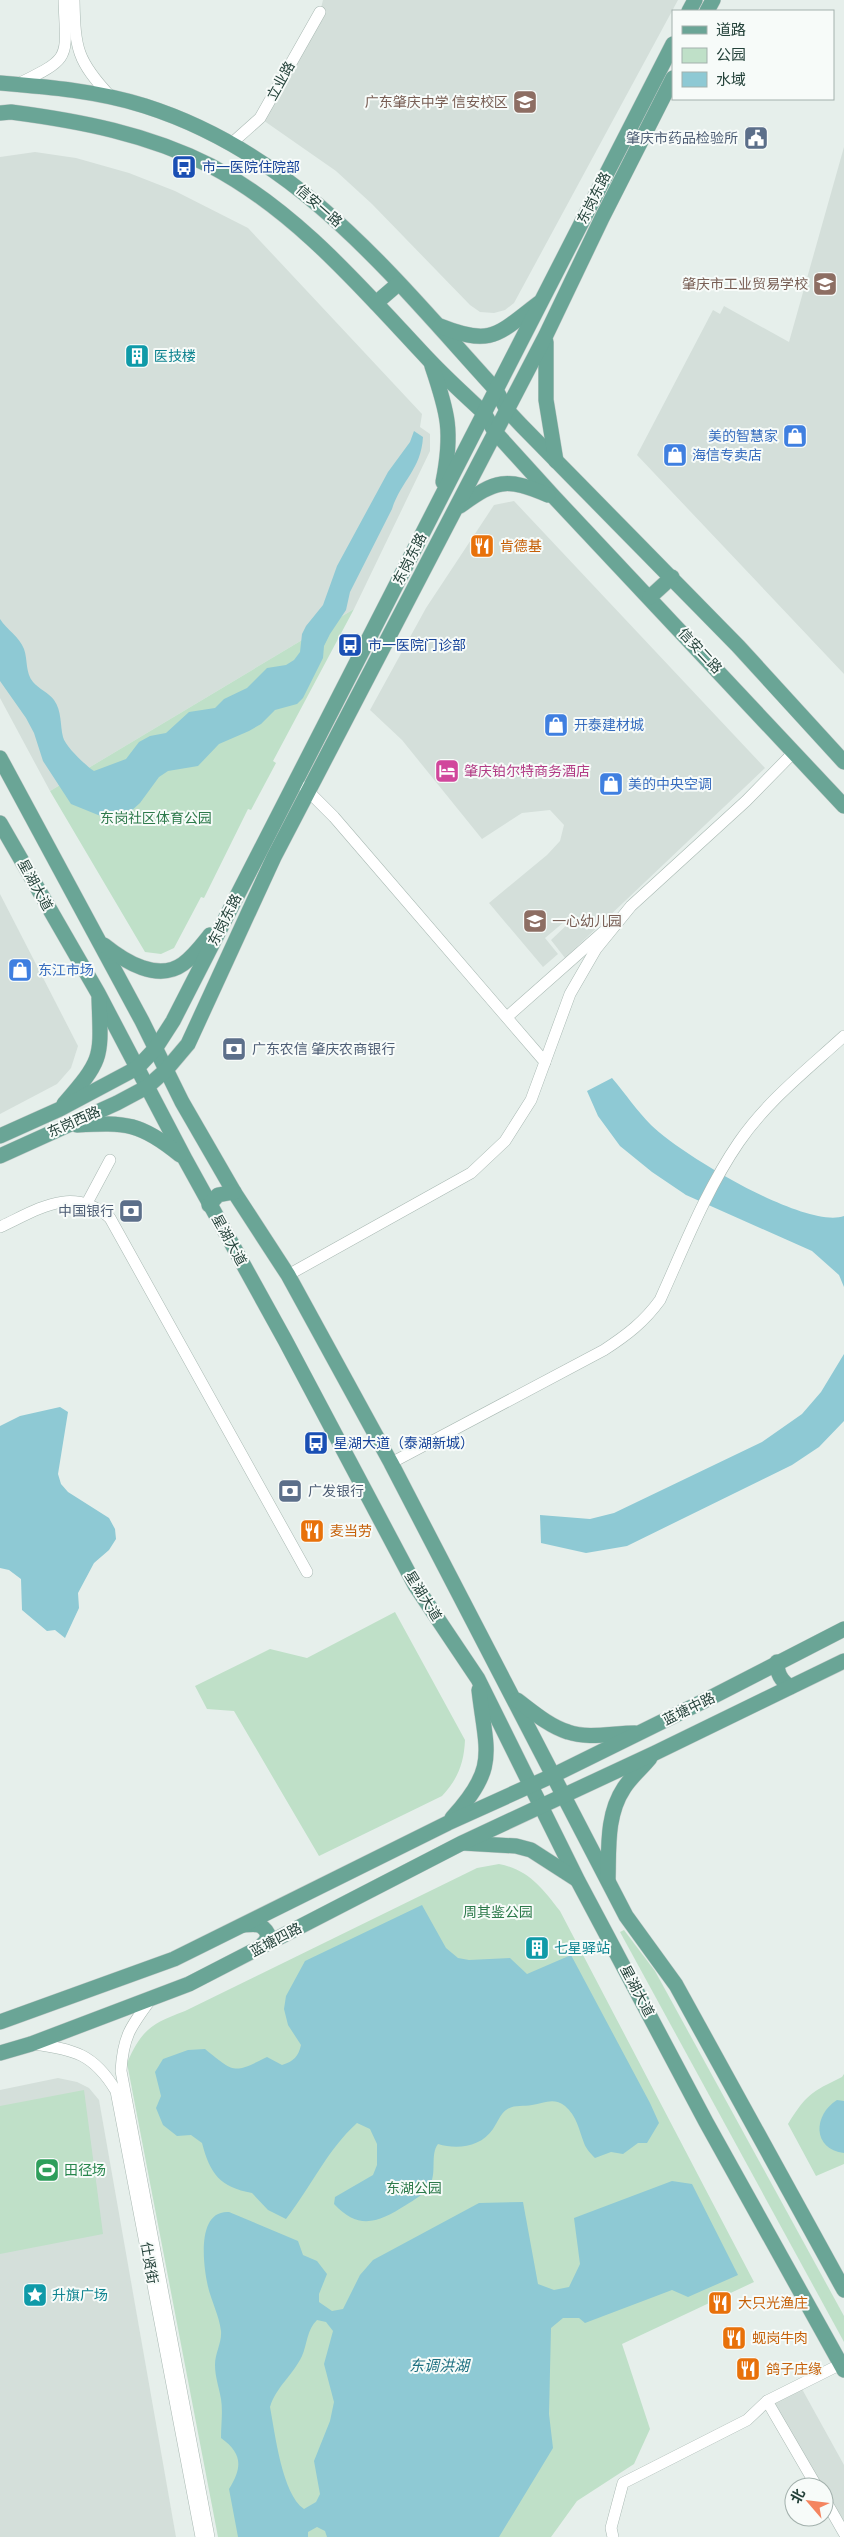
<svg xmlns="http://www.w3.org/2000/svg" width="844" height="2537" viewBox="0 0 844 2537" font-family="'Fira Sans Condensed','Noto Sans SC',sans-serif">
  <rect width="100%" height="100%" fill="#e6efeb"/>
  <g fill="#d4dfda">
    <polygon points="323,0 678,0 514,303 505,310 494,313 480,312 470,305 372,204 336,171 260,118 320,12"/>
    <polygon points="844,147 844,674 637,455 713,310 720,314 724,306 789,342"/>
    <polygon points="35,152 76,158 129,173 175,191 248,228 422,414 420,427 430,434 430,451 354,609 50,791 0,698 0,157"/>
    <polygon points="514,501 765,768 565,958 551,940 572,920 570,917 545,938 558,954 543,967 489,903 547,855 560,841 564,825 550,810 522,813 482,839 402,740 370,710 426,608 494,505"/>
    <polygon points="0,894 78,1046 71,1068 57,1084 0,1114"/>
    <polygon points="58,2078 77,2082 89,2088 99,2100 176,2537 0,2537 0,2090"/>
    <polygon points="802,2389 844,2465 844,2537 824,2507 824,2487 813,2487 768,2407"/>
  </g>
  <g fill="#bfe0c8">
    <polygon points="354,609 273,761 276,763 251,810 248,809 204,898 201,897 174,948 161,954 145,952 50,791"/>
    <path d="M395,1612L465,1740C464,1763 458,1779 442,1796L319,1856L234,1711L207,1709L195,1686L270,1649L307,1658Z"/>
    <path d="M499,1864C529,1870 542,1888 560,1911L754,2282L622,2344L650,2429L634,2464L577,2501L551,2537H218L127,2063C142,2029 151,2024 185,2011L477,1868Z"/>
    <polygon points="624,1930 655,1971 844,2316 844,2342 620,1932"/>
    <path d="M844,2074V2164L816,2176L788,2124C806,2095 811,2092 842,2077Z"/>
    <polygon points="84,2090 103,2234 0,2254 0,2106"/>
  </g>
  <g fill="#8ec9d4" fill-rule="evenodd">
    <path d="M414,431L423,437C421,470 402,479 392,509L350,592L346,610L330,634L324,646L323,658L303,698L297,704L275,710L261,724L249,731L219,744L198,766L168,771L159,777L140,803L130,812L117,816L103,817L71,804L43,761L34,733L26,718L0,681V619C7,630 19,636 24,649C28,660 25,672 33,682C39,689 49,693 54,700C62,711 60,725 63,737C65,746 86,766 94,771L126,759L139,742L150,736L166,733L189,712L215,708L224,699L247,688L267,668L286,665L294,660L300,652L302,634L306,626L323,605L337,566L388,472L410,442Z"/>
    <path d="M612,1078C625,1093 637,1111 651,1125C680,1154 806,1230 844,1216V1287L839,1275L812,1251L686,1195L652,1172L620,1146L598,1116L587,1091Z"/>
    <polygon points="844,1354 844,1421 819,1447 792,1465 627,1546 586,1553 541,1543 540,1515 590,1519 614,1513 762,1442 802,1414 821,1392"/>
    <polygon points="60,1407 68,1412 58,1474 61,1484 68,1492 109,1518 115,1529 116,1539 109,1550 94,1563 78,1593 79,1608 65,1638 55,1630 47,1631 22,1610 21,1579 9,1570 0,1568 0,1426 20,1416"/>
    <path d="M422,1905L446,1948L458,1958L469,1960L510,1958L527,1974L571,1955L650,2103L659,2123L647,2143H638L623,2154L611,2152L595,2158C591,2154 586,2149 584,2143C579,2130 577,2116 565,2106C554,2097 544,2103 532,2105C523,2107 514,2104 506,2110C501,2113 497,2123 493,2129C481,2147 457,2150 438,2144C430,2154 437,2173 430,2185C426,2193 414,2200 406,2205C379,2222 359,2231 334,2204L335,2197L373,2175L377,2165V2144L370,2129L357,2123C327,2150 311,2187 286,2219L268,2210L252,2193C220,2187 210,2174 202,2143L191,2135L177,2136L163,2125L156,2108L161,2096L155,2072L163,2059L188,2050L205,2049C235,2073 233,2074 267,2057L282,2065C294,2061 298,2057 301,2045L288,2025L284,2009L286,1996L305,1961Z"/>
    <path d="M837,2100L844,2101V2153C812,2149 813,2115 837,2100Z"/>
    <path d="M672,2181L692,2184L738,2275L688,2297L672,2290L585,2323L579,2318H563L551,2328L549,2414L553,2448L499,2537H327L325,2531L317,2527L308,2532V2537H238L229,2489C243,2467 242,2453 221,2438C221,2425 223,2411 221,2399C219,2387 215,2377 215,2365C215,2353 222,2343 221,2331C219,2314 210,2299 207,2282C203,2262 197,2210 229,2212L298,2241L303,2255L317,2261L327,2274L319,2294V2302L332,2311L343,2309L360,2275L373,2260L479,2203L523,2202L538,2284L554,2290L569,2287L580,2264L574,2218ZM317,2320L326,2322L333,2331L324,2364L334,2402L330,2421L314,2461L320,2494L316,2502L304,2509C282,2494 275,2433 270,2407C276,2387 293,2375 302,2356C307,2345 307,2329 317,2320Z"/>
  </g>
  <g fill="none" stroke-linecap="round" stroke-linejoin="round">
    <defs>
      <g id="minor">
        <path d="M74,0C75,49 77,61 111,97"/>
        <path d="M18,84C73,57 66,59 64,0"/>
        <polyline points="232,143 260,118 320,12"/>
        <polyline points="304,787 334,817 545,1062"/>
        <polyline points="507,1017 603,932"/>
        <polyline points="87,1203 110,1160"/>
        <path d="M0,1227C39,1209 72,1185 110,1218L307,1572"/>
        <polyline points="288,1275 471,1173 505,1141 531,1100 570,994 596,949 631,906 746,801 794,752"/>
        <path d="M391,1463L604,1350C627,1335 644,1322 660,1300C684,1247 706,1190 739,1142C767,1101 808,1069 844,1036"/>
        <path d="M151,1999C131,2026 123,2036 121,2071L209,2537"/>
        <path d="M33,2044C74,2049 94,2054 116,2091L201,2537"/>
        <polyline points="817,2487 767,2401 841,2364"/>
        <polyline points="824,2498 844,2533"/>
        <polyline points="613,2537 611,2528 623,2483 747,2420 767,2401"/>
      </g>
      <g id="major">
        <polyline points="689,11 695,0"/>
        <polyline points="707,11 713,0"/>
        <path d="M0,83C49,87 98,91 145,106C299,155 392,276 496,390L507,410L521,425L738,646L844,762"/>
        <path d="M0,113L11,112C80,121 148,134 211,166C298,212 363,290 430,361C447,379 466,396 484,413L495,432L554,497L844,806"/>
        <polyline points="376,303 398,284"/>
        <path d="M440,326C492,347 498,334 539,303"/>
        <polyline points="546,342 546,400 556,461"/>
        <path d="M432,366C448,413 453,432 443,482"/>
        <path d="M460,506C496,480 506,477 548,495"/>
        <polyline points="650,597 672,577"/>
        <polyline points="0,758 142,1021 182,1102 234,1192 288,1275 391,1463 626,1916 676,1985 844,2290"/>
        <polyline points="0,823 98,993 185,1159 285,1340 415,1585 478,1679 578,1881 706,2122 844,2370"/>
        <path d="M104,945C125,962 158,982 183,964C194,956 202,945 210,935"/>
        <path d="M64,1104C104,1058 101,1058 99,998"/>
        <path d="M77,1125C126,1122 141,1123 180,1155"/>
        <polyline points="0,1136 60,1109 137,1068 155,1049 173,1021 673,44"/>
        <polyline points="0,1156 117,1103 147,1087 166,1070 188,1044 274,857 546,335 602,218 673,78"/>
        <polyline points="209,1205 218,1195 234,1192"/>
        <path d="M777,1662C777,1674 781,1680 790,1687"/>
        <path d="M517,1700C533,1712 549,1726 568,1732C588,1739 613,1733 635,1733"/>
        <path d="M452,1818C499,1767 486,1752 479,1690"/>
        <polyline points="463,1843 516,1846 531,1850 576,1879"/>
        <path d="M608,1880C609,1849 606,1815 624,1788C631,1777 642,1768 650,1758"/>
        <path d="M244,1925C256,1924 262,1923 268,1934L266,1941L258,1949"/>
        <polyline points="0,2022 174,1959 448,1823 554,1775 710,1698 844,1629"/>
        <polyline points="0,2053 31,2044 189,1984 462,1843 655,1753 844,1661"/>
      </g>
    </defs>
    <use href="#minor" stroke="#a8b8b2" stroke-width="12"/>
    <use href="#major" stroke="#c2cac8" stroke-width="16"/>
    <use href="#minor" stroke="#fff" stroke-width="11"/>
    <use href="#major" stroke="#6aa596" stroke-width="15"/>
  </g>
  <defs>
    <symbol id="school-square" viewBox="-11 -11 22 22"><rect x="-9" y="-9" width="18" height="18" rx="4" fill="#8d6e63" stroke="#f7fbf9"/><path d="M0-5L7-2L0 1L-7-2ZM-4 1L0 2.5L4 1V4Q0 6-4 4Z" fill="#fff"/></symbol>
    <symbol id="civic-square" viewBox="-11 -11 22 22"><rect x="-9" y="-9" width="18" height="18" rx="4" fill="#5c6f8a" stroke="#f7fbf9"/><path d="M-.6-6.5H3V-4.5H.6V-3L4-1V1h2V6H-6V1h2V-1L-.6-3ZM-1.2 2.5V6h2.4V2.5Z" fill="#fff"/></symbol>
    <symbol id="bus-square" viewBox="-11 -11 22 22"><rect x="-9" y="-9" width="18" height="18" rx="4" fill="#1a4fb4" stroke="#f7fbf9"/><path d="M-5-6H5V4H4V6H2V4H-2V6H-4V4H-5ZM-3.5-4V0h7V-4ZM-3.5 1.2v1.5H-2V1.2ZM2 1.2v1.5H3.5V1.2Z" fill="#fff"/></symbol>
    <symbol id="university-square" viewBox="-11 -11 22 22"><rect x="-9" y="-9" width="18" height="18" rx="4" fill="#8d6e63" stroke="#f7fbf9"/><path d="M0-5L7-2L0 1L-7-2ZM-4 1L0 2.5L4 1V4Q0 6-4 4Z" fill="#fff"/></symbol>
    <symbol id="building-square" viewBox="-11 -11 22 22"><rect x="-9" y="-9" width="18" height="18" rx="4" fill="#0f9aa8" stroke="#f7fbf9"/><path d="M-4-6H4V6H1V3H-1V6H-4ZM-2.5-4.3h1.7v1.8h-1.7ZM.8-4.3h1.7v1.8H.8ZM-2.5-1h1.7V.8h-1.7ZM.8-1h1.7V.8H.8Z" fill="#fff"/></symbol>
    <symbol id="shop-square" viewBox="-11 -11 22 22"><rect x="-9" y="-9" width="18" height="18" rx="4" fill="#3f7fe0" stroke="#f7fbf9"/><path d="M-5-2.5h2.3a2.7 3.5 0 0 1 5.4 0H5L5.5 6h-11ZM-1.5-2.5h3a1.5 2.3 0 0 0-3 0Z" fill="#fff"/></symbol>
    <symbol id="restaurant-square" viewBox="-11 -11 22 22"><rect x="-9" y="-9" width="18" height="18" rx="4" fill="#e8710a" stroke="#f7fbf9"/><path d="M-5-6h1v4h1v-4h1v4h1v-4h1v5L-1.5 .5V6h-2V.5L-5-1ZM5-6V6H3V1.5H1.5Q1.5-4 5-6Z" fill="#fff"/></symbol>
    <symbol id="hotel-square" viewBox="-11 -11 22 22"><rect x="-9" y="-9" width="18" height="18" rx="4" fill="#d1479c" stroke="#f7fbf9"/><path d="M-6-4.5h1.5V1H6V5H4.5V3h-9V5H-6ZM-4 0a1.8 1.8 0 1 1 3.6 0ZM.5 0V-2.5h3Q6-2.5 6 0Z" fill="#fff"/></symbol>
    <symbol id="bank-square" viewBox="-11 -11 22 22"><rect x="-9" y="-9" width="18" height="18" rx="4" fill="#5c6f8a" stroke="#f7fbf9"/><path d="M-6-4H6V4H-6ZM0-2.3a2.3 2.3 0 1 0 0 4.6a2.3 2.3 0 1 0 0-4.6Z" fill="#fff"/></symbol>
    <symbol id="stadium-square" viewBox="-11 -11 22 22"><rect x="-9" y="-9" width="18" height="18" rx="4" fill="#2e9e5b" stroke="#f7fbf9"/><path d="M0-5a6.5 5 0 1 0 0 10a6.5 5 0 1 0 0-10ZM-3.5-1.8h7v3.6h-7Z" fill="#fff"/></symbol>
    <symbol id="sight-square" viewBox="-11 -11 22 22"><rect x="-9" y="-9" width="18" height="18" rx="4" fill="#0f9aa8" stroke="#f7fbf9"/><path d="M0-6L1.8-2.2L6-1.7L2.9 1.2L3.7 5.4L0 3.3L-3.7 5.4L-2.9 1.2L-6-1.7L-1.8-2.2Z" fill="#fff"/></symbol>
  </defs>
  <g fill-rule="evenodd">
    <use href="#school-square" x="511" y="88" width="28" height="28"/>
    <use href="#civic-square" x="742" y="124" width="28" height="28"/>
    <use href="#bus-square" x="170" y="153" width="28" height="28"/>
    <use href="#university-square" x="811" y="270" width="28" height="28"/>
    <use href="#building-square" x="123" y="342" width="28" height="28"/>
    <use href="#shop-square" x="781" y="422" width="28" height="28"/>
    <use href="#shop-square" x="661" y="441" width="28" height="28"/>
    <use href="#restaurant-square" x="468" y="532" width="28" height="28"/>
    <use href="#bus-square" x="336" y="631" width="28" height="28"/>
    <use href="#shop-square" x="542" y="711" width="28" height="28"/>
    <use href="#hotel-square" x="433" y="757" width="28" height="28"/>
    <use href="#shop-square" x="597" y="770" width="28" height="28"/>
    <use href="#school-square" x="521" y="907" width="28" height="28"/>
    <use href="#shop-square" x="6" y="956" width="28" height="28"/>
    <use href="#bank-square" x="220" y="1035" width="28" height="28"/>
    <use href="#bank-square" x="117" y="1197" width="28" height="28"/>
    <use href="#bus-square" x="302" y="1429" width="28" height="28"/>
    <use href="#bank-square" x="276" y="1477" width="28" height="28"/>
    <use href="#restaurant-square" x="298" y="1517" width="28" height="28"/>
    <use href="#building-square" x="523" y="1934" width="28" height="28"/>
    <use href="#stadium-square" x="33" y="2156" width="28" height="28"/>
    <use href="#sight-square" x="21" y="2281" width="28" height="28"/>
    <use href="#restaurant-square" x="706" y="2289" width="28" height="28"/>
    <use href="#restaurant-square" x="720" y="2324" width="28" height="28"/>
    <use href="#restaurant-square" x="734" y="2355" width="28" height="28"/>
  </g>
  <g text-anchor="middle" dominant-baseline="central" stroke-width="4" stroke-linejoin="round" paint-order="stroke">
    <g font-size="14" fill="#24423a" stroke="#f7fbf9">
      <text transform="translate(281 81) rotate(-61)">立业路</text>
      <text transform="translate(594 198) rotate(-63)">东岗东路</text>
      <text transform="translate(319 206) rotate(41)">信安一路</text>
      <text transform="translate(410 559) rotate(-63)">东岗东路</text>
      <text transform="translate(700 651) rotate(47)">信安二路</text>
      <text transform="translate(35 885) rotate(61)">星湖大道</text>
      <text transform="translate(225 920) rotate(-63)">东岗东路</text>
      <text transform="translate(74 1122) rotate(-24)">东岗西路</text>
      <text transform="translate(229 1240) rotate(61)">星湖大道</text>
      <text transform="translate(423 1596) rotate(58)">星湖大道</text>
      <text transform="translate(689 1709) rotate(-26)">蓝塘中路</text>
      <text transform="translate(276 1940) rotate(-28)">蓝塘四路</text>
      <text transform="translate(637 1991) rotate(62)">星湖大道</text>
      <text transform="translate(149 2263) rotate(80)">仕贤街</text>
    </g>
    <g font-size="14" fill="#785e54" stroke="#f7fbf9" text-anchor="end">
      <text x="508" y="102">广东肇庆中学 信安校区</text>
      <text x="808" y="284">肇庆市工业贸易学校</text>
      <text x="552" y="921" text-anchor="start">一心幼儿园</text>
    </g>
    <g font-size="14" fill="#4e5e75" stroke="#f7fbf9" text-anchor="end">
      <text x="738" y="138">肇庆市药品检验所</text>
      <text x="252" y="1049" text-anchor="start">广东农信 肇庆农商银行</text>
      <text x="114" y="1211">中国银行</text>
      <text x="308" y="1491" text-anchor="start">广发银行</text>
    </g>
    <g font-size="14" fill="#164399" stroke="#f7fbf9" text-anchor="start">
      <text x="202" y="167">市一医院住院部</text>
      <text x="368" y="645">市一医院门诊部</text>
      <text x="334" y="1443">星湖大道（泰湖新城）</text>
    </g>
    <g font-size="14" fill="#0d838f" stroke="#f7fbf9" text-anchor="start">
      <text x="154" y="356">医技楼</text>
      <text x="554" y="1948">七星驿站</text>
      <text x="52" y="2295">升旗广场</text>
    </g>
    <g font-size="14" fill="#366cbe" stroke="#f7fbf9" text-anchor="start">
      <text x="778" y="436" text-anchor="end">美的智慧家</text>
      <text x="692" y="455">海信专卖店</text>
      <text x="574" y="725">开泰建材城</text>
      <text x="628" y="784">美的中央空调</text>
      <text x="38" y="970">东江市场</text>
    </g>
    <g font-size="14" fill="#c56008" stroke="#f7fbf9" text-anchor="start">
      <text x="500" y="546">肯德基</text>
      <text x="330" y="1531">麦当劳</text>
      <text x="738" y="2303">大只光渔庄</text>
      <text x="752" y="2338">蚬岗牛肉</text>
      <text x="766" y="2369">鸽子庄缘</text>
    </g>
    <g font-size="14" fill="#b23c85" stroke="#f7fbf9" text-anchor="start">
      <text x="464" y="771">肇庆铂尔特商务酒店</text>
    </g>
    <g font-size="14" fill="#2d7a4b" stroke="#f7fbf9">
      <text x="156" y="818">东岗社区体育公园</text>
      <text x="498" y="1912">周其鉴公园</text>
      <text x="414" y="2188">东湖公园</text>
    </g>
    <g font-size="14" fill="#27864d" stroke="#f7fbf9" text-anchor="start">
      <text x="64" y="2170">田径场</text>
    </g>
    <g font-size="15" font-style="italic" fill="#1c6f80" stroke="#f7fbf9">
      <text x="439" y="2366">东调洪湖</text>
    </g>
  </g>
  <rect x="672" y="10" width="162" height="90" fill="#f7fbf9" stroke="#a3b1ad"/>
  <rect x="682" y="26" width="25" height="8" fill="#6aa596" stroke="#a3b1ad"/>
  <text x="716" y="35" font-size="15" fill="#24423a">道路</text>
  <rect x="682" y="48" width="25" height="15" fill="#bfe0c8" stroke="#a3b1ad"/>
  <text x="716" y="60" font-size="15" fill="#24423a">公园</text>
  <rect x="682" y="72" width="25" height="15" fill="#8ec9d4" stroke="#a3b1ad"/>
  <text x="716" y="85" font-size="15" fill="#24423a">水域</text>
  <g transform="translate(809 2502) rotate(298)"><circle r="24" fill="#f7fbf9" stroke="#a3b1ad"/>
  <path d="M0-4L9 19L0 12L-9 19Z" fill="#f4845f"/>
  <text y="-8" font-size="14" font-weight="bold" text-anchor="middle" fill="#24423a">北</text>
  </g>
</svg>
